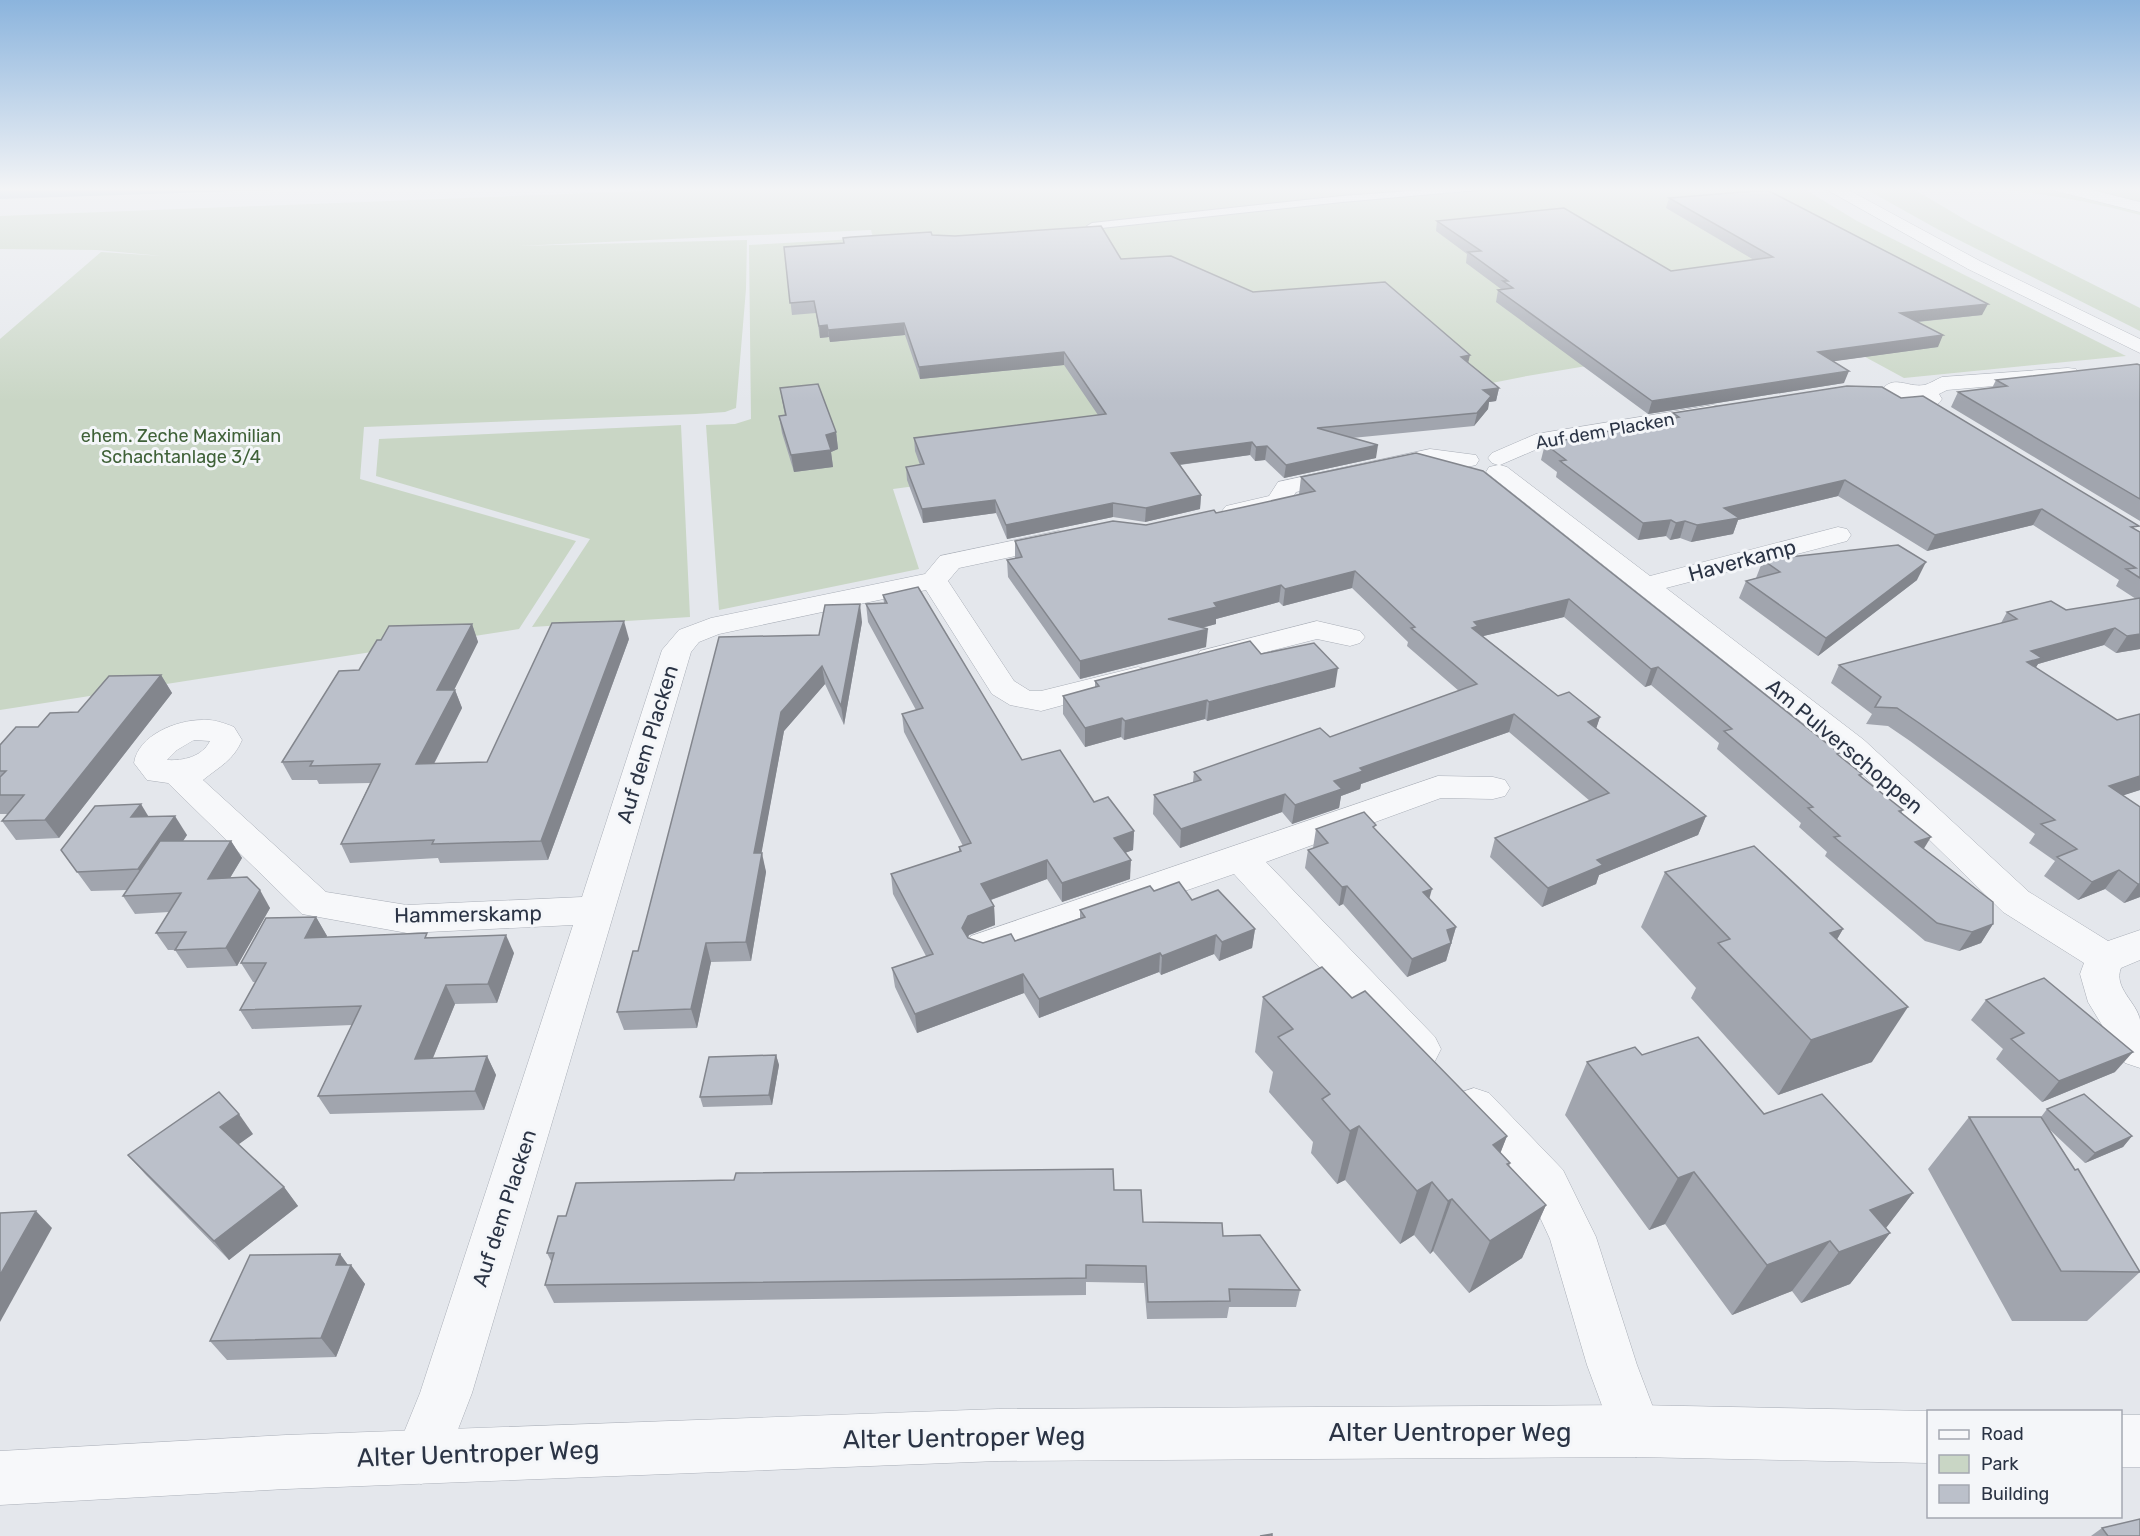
<svg xmlns="http://www.w3.org/2000/svg" width="2140" height="1536" viewBox="0 0 2140 1536" font-family="Rubik,sans-serif">
  <rect width="100%" height="100%" fill="#e4e7ec"/>
  <g fill="#c9d6c5">
    <polygon points="746,187 1801,187 1857,221 2126,356 1904,378 1821,333 1646,356 1527,376 1083,464 893,489 919,569 719,610 706,425 735,424 751,419 749,245 873,238 871,230 518,246 747,240 746,289 736,408 725,412 696,414 364,427 360,479 576,541 519,629 0,710 0,339 101,252 162,256 97,250 0,249 0,216"/>
    <polygon points="1862,187 1910,187 1969,222 2140,308 2140,331 1939,230"/>
    <path d="M1966,187H2140V215C2082,199 2026,190 1966,187Z"/>
    <polygon points="681,425 690,617 532,627 590,539 376,476 379,439"/>
  </g>
  <polygon fill="#9fb4cc" points="0,187 365,187 0,199"/>
  <g fill="none" stroke-linecap="round" stroke-linejoin="round">
    <defs>
      <polygon id="service" points="1466,187 1512,187 1342,202 1092,229 1087,226 1092,223 1342,196"/>
      <g id="minor">
        <polygon points="2050,187 2080,187 2140,202 2140,212 2052,190"/>
        <path d="M2068,368L2076,369L2079,374L2076,379L1947,390L1939,394L1942,399C1928,420 1892,410 1880,392C1893,373 1907,388 1924,385C1930,384 1936,379 1942,377Z"/>
        <path d="M1713,405L1721,407L1724,412L1721,417L1542,447L1500,465L1507,467L1650,576L1838,527L1847,529L1851,535L1847,541L1666,588L1864,740L2029,892L2108,941L2140,930V960L2121,968C2113,988 2137,1002 2140,1020C2140,1035 2140,1052 2140,1068L2125,1063L2088,1002L2080,974L2084,963L2003,912L1842,754L1486,472L1489,467L1498,465L1492,463L1488,458L1492,453L1536,434Z"/>
        <polygon points="1430,449 1476,455 1479,460 1476,465 1467,467 1430,463 1296,492 1287,507 1235,519 1226,516 1222,511 1226,506 1269,496 1278,482"/>
        <path d="M1059,531L1068,533L1072,539L1068,545L959,568L948,581L1014,681L1030,691H1041L1138,667L1149,670L1153,676L1149,682L1041,711L1010,705L992,694L926,590L719,634L699,642L691,652L472,1393L440,1476L421,1484L402,1476L394,1457L420,1393L573,925L407,933L302,914L168,783L147,780L134,763C138,735 177,720 202,720C213,719 224,723 234,727L242,740C233,761 220,766 203,780L326,892L407,905L582,897L662,650L679,630L711,618L925,574L940,556ZM194,740L210,741C202,757 183,761 167,760L177,750Z"/>
        <polygon points="1317,621 1360,631 1365,637 1360,643 1350,646 1317,639 1211,666 1200,663 1196,657 1200,651"/>
        <polygon points="1438,776 1493,777 1505,780 1510,788 1505,796 1493,799 1441,798 1266,862 1435,1037 1441,1049 1435,1061 1420,1066 1405,1061 1234,874 984,960 971,956 965,946 971,936"/>
        <polygon points="1474,1088 1489,1093 1563,1170 1596,1237 1637,1365 1662,1431 1654,1449 1636,1457 1618,1449 1587,1365 1550,1239 1531,1198 1459,1119 1453,1106 1459,1093"/>
      </g>
      <g id="tertiary">
        <polygon points="1822,187 1843,187 1980,261 2140,339 2140,353 1968,269"/>
        <polygon points="1636,1405 1928,1411 1928,1463 1636,1457 998,1461 286,1489 0,1505 0,1451 286,1435 998,1409"/>
        <rect x="2120" y="1415" width="20" height="52"/>
      </g>
    </defs>
    <use href="#service" stroke="#a9aeb7" stroke-width="2"/>
    <use href="#minor" stroke="#a9aeb7" stroke-width="1"/>
    <use href="#tertiary" stroke="#a9aeb7" stroke-width="1"/>
    <use href="#service" fill="#f7f8fa" fill-rule="evenodd"/>
    <use href="#minor" fill="#f7f8fa" fill-rule="evenodd"/>
    <use href="#tertiary" fill="#f7f8fa" fill-rule="evenodd"/>
  </g>
  <g fill="#a1a5ae">
    <polygon points="1669,198 1982,315 1918,322 1938,347 1834,361 1844,383 1648,414 1496,302 1498,290 1501,290 1501,289 1466,263 1467,254 1436,231 1437,221 1671,271 1754,260 1666,208"/>
    <polygon points="932,235 1121,259 1253,292 1468,362 1499,388 1496,401 1489,402 1488,409 1474,426 1352,438 1376,458 1284,478 1265,460 1255,461 1250,455 1180,465 1201,495 1200,509 1145,522 1113,517 1007,539 996,513 923,523 907,480 906,467 920,465 915,451 914,438 1098,415 1064,365 920,379 905,335 830,342 829,337 820,338 816,313 792,315 784,247 843,243 843,238"/>
    <polygon points="2140,365 2140,521 1951,407 1958,392 1992,388 1996,380"/>
    <polygon points="780,388 836,432 838,449 831,452 833,467 794,472 782,433 779,416 785,416"/>
    <polygon points="1901,398 2140,532 2140,649 2116,653 2104,645 2038,664 2036,667 2140,790 2123,795 2140,807 2140,897 2124,903 2105,889 2078,900 2044,876 2055,861 2029,843 2035,834 1910,741 1888,726 1866,724 1872,714 1831,683 1839,665 2001,623 2007,612 2066,610 2136,599 2116,586 2119,580 2033,525 1927,551 1838,496 1738,520 1733,534 1691,542 1680,538 1670,540 1666,536 1638,540 1556,477 1557,472 1541,460 1545,444 1671,419 1673,413"/>
    <polygon points="1416,453 1838,755 1862,774 1861,777 1903,810 1901,813 1924,849 1993,924 1981,943 1959,951 1925,941 1825,856 1827,852 1799,827 1801,823 1717,749 1719,743 1651,685 1645,687 1564,617 1483,636 1558,696 1600,717 1596,728 1706,816 1698,835 1599,875 1596,884 1542,907 1490,857 1495,838 1590,801 1509,732 1361,784 1360,789 1341,796 1339,808 1292,824 1282,812 1180,848 1153,814 1154,795 1193,782 1194,772 1330,737 1459,691 1407,646 1408,642 1352,588 1283,606 1279,602 1216,619 1216,624 1202,628 1206,647 1080,679 1008,577 1007,560 1015,558 1015,541 1146,525 1216,513 1300,495 1299,494 1301,477"/>
    <polygon points="1763,560 1917,580 1818,656 1739,598 1746,581 1756,578"/>
    <polygon points="883,595 1022,760 1094,802 1134,831 1133,850 1125,853 1130,879 1062,902 1047,879 991,900 994,906 995,925 969,935 968,938 983,943 1015,941 1080,918 1080,910 1154,891 1192,900 1255,929 1252,948 1219,961 1214,954 1161,975 1159,972 1039,1018 1024,993 917,1033 895,987 892,968 926,956 893,894 891,874 959,852 959,847 963,846 904,732 902,714 916,710 868,622 866,604 884,603"/>
    <polygon points="862,622 844,725 825,684 784,731 761,853 766,872 751,961 711,962 697,1028 624,1030 617,1012 638,951 819,635"/>
    <polygon points="472,624 478,642 454,690 455,690 462,708 434,764 487,762 629,639 548,860 440,863 438,858 350,863 341,844 370,783 319,784 317,780 292,780 282,762 359,670 381,640"/>
    <polygon points="1261,654 1335,687 1207,721 1205,719 1124,740 1121,737 1085,747 1063,714 1063,696 1095,687 1095,681"/>
    <polygon points="161,675 172,693 59,838 16,840 2,821 8,814 0,814 0,745 38,727 78,712"/>
    <polygon points="148,817 187,835 183,841 231,841 242,858 230,878 270,908 237,966 187,968 175,950 168,950 156,933 169,912 135,914 123,896 127,890 91,891 61,850"/>
    <polygon points="1316,829 1375,829 1429,899 1456,927 1446,961 1407,977 1343,904 1339,906 1305,868 1308,850 1313,848"/>
    <polygon points="1665,872 1843,929 1837,939 1872,1062 1778,1095 1691,998 1696,988 1641,927"/>
    <polygon points="316,917 327,936 326,937 429,937 514,953 497,1003 455,1004 433,1058 487,1056 496,1075 484,1110 330,1114 318,1096 352,1025 252,1029 240,1010 256,982 253,982 241,963"/>
    <polygon points="1263,997 1352,998 1507,1136 1500,1153 1510,1163 1509,1167 1546,1205 1522,1258 1469,1293 1433,1251 1430,1254 1414,1235 1400,1244 1345,1180 1337,1184 1311,1153 1313,1142 1269,1092 1273,1072 1255,1052"/>
    <polygon points="1986,1000 2115,1072 2042,1102 1996,1059 2003,1049 1971,1020"/>
    <polygon points="776,1055 779,1065 772,1105 703,1107 700,1097"/>
    <polygon points="1642,1055 1764,1114 1913,1193 1886,1228 1890,1233 1850,1284 1801,1303 1792,1291 1732,1315 1665,1224 1649,1230 1565,1115 1587,1062"/>
    <polygon points="2047,1109 2132,1136 2123,1147 2085,1163 2049,1129 2140,1272 2087,1321 2012,1321 1928,1169 1969,1117 2041,1117"/>
    <polygon points="253,1134 238,1144 284,1187 298,1206 229,1260 145,1174 128,1155"/>
    <polygon points="1114,1190 1143,1222 1223,1236 1300,1290 1296,1307 1229,1307 1227,1318 1147,1319 1144,1283 1086,1282 1086,1295 554,1303 545,1285 552,1263 547,1253 566,1216"/>
    <polygon points="340,1254 348,1265 365,1284 336,1357 227,1360 210,1341"/>
    <polygon points="2102,1528 2140,1536 2091,1536"/>
  </g>
  <g fill="#83868d">
    <polygon points="1988,304 1982,315 1895,324 1900,313"/>
    <polygon points="904,323 905,335 830,342 828,330"/>
    <polygon points="827,325 829,337 820,338 819,326"/>
    <polygon points="1943,335 1938,347 1814,364 1818,352"/>
    <polygon points="1064,352 1064,365 920,379 919,367"/>
    <polygon points="1470,355 1467,368 1461,357"/>
    <polygon points="1849,371 1844,383 1648,414 1652,401"/>
    <polygon points="1499,388 1496,401 1489,402 1488,409 1474,426 1483,390"/>
    <polygon points="836,432 838,449 831,452 833,467 794,472 791,455 826,435"/>
    <polygon points="1252,442 1250,455 1170,466 1171,453"/>
    <polygon points="1378,445 1376,458 1284,478 1286,465"/>
    <polygon points="1267,446 1265,460 1255,461 1256,447"/>
    <polygon points="1845,480 1838,496 1738,520 1733,534 1691,542 1697,525 1724,508"/>
    <polygon points="1201,495 1200,509 1145,522 1146,508"/>
    <polygon points="995,500 996,513 923,523 922,509"/>
    <polygon points="1113,503 1113,517 1007,539 1006,525"/>
    <polygon points="2042,509 2033,525 1927,551 1935,535"/>
    <polygon points="1671,520 1666,536 1638,540 1643,523"/>
    <polygon points="1685,521 1680,538 1670,540 1676,523"/>
    <polygon points="1926,562 1917,580 1818,656 1826,638"/>
    <polygon points="1355,571 1352,588 1283,606 1285,589"/>
    <polygon points="1281,585 1279,602 1216,619 1216,624 1167,637 1168,619 1214,603"/>
    <polygon points="1569,599 1564,617 1475,638 1468,645 1474,622"/>
    <polygon points="860,604 862,622 844,725 841,706"/>
    <polygon points="624,621 629,639 548,860 541,841"/>
    <polygon points="472,624 478,642 445,708 437,690"/>
    <polygon points="2115,628 2104,645 2038,664 2031,675 2017,680 2031,651"/>
    <polygon points="1208,629 1206,647 1080,679 1080,661"/>
    <polygon points="2140,634 2140,649 2116,653 2127,636"/>
    <polygon points="822,666 825,684 784,731 758,872 754,853 781,712"/>
    <polygon points="1658,667 1651,685 1645,687 1651,669"/>
    <polygon points="1338,668 1335,687 1207,721 1209,702"/>
    <polygon points="161,675 172,693 59,838 45,820"/>
    <polygon points="455,690 462,708 424,783 416,764"/>
    <polygon points="1207,700 1205,719 1124,740 1125,721"/>
    <polygon points="1514,714 1509,732 1361,784 1360,789 1341,796 1339,808 1292,824 1295,805 1334,781 1360,768"/>
    <polygon points="1600,717 1594,735 1588,722"/>
    <polygon points="1122,718 1121,737 1085,747 1085,728"/>
    <polygon points="2140,776 2140,790 2097,804 2109,786"/>
    <polygon points="1285,794 1282,812 1180,848 1181,829"/>
    <polygon points="141,804 153,824 131,817"/>
    <polygon points="175,816 187,835 151,889 138,869"/>
    <polygon points="1706,816 1698,835 1599,875 1596,884 1542,907 1548,888 1597,860"/>
    <polygon points="1134,831 1133,850 1113,857 1114,838"/>
    <polygon points="1931,837 1920,855 1915,842"/>
    <polygon points="231,841 242,858 219,896 208,879"/>
    <polygon points="762,853 766,872 751,961 746,942"/>
    <polygon points="1047,860 1047,879 982,903 981,884"/>
    <polygon points="1131,860 1130,879 1062,902 1062,883"/>
    <polygon points="2119,870 2105,889 2078,900 2092,882"/>
    <polygon points="2138,884 2140,884 2140,897 2124,903"/>
    <polygon points="1347,886 1343,904 1339,906 1342,887"/>
    <polygon points="1432,889 1427,907 1423,892"/>
    <polygon points="260,890 270,908 237,966 226,948"/>
    <polygon points="994,906 995,925 969,935 963,947 962,928 968,916"/>
    <polygon points="316,917 327,936 316,956 305,938"/>
    <polygon points="1993,924 1981,943 1959,951 1972,932"/>
    <polygon points="1456,927 1446,961 1407,977 1412,959 1447,930"/>
    <polygon points="1255,929 1252,948 1219,961 1222,942"/>
    <polygon points="1843,929 1811,984 1830,933"/>
    <polygon points="506,935 514,953 497,1003 488,984"/>
    <polygon points="1216,935 1214,954 1161,975 1162,956"/>
    <polygon points="706,943 711,962 697,1028 691,1009"/>
    <polygon points="1160,953 1159,972 1039,1018 1039,999"/>
    <polygon points="1023,974 1024,993 917,1033 915,1014"/>
    <polygon points="446,985 455,1004 425,1077 415,1059"/>
    <polygon points="1908,1007 1872,1062 1778,1095 1811,1040"/>
    <polygon points="2133,1052 2115,1072 2042,1102 2059,1081"/>
    <polygon points="776,1055 779,1065 772,1105 769,1095"/>
    <polygon points="487,1056 496,1075 484,1110 475,1091"/>
    <polygon points="239,1114 253,1134 235,1147 220,1127"/>
    <polygon points="1359,1126 1345,1180 1337,1184 1350,1131"/>
    <polygon points="1507,1136 1486,1190 1493,1145"/>
    <polygon points="2132,1136 2123,1147 2085,1163 2095,1153"/>
    <polygon points="1694,1172 1665,1224 1649,1230 1678,1178"/>
    <polygon points="1432,1182 1414,1235 1400,1244 1417,1191"/>
    <polygon points="284,1187 298,1206 229,1260 214,1241"/>
    <polygon points="1913,1193 1878,1238 1890,1233 1850,1284 1801,1303 1870,1210"/>
    <polygon points="1452,1199 1433,1251 1430,1254 1448,1201"/>
    <polygon points="1546,1205 1522,1258 1469,1293 1490,1241"/>
    <polygon points="36,1211 52,1228 0,1322 0,1275"/>
    <polygon points="1830,1241 1792,1291 1732,1315 1767,1265"/>
    <polygon points="340,1254 350,1268 351,1265 365,1284 336,1357 321,1338 336,1265"/>
  </g>
  <g fill="#bbc0ca" stroke="#83868d" stroke-width="1.5">
    <polygon points="1767,190 1988,304 1900,313 1943,335 1818,352 1849,371 1652,401 1498,290 1513,288 1503,281 1508,281 1468,252 1481,251 1437,221 1564,208 1671,271 1773,257 1669,198"/>
    <polygon points="1101,226 1121,259 1171,256 1253,292 1385,282 1470,355 1461,357 1499,388 1483,390 1491,396 1477,413 1317,428 1378,445 1286,465 1267,446 1256,447 1252,442 1171,453 1201,495 1146,508 1113,503 1006,525 995,500 922,509 906,467 924,464 914,438 1106,414 1064,352 919,367 904,323 828,330 827,325 819,326 814,301 790,303 784,247 844,243 843,238 852,237 931,232 932,235 955,236"/>
    <polygon points="2137,364 2140,365 2140,499 1958,392 2007,386 1996,380"/>
    <polygon points="818,384 836,432 826,435 831,450 791,455 779,416 786,415 780,388"/>
    <polygon points="1847,386 1882,387 1901,398 1923,396 2139,526 2131,527 2140,532 2140,578 2126,569 2136,568 2042,509 1935,535 1845,480 1724,508 1739,518 1697,525 1685,521 1676,523 1671,520 1643,523 1560,461 1566,460 1545,444 1679,417 1673,413"/>
    <polygon points="1416,453 1483,471 1839,753 1837,754 1862,774 1859,775 1903,810 1899,811 1931,837 1915,842 1993,902 1993,924 1972,932 1937,923 1834,837 1840,836 1808,808 1813,807 1724,731 1732,729 1658,667 1651,669 1569,599 1474,622 1478,626 1472,628 1558,696 1569,692 1600,717 1588,722 1706,816 1597,860 1603,865 1548,888 1495,838 1609,793 1514,714 1360,768 1363,771 1334,781 1342,789 1295,805 1285,794 1181,829 1154,795 1201,780 1194,772 1320,728 1330,737 1477,684 1411,628 1415,627 1355,571 1285,589 1281,585 1214,603 1217,607 1168,619 1208,629 1080,661 1007,560 1022,557 1015,541 1113,521 1146,525 1214,510 1216,513 1244,507 1315,491 1301,477"/>
    <polygon points="1898,545 1926,562 1826,638 1746,581 1780,572 1763,560"/>
    <polygon points="918,587 1022,760 1060,750 1094,802 1108,797 1134,831 1114,838 1131,860 1062,883 1047,860 981,884 994,906 968,916 962,928 968,938 983,943 1011,934 1015,941 1085,917 1080,910 1150,886 1154,891 1179,882 1192,900 1218,890 1255,929 1222,942 1216,935 1162,956 1160,953 1039,999 1023,974 915,1014 892,968 933,954 891,874 961,851 959,847 971,843 902,714 923,708 866,604 887,603 883,595"/>
    <polygon points="2140,598 2140,634 2127,636 2115,628 2031,651 2042,658 2027,662 2117,720 2140,714 2140,776 2109,786 2140,807 2140,884 2138,884 2119,870 2092,882 2057,857 2077,849 2041,824 2055,820 1919,723 1897,708 1875,707 1881,697 1839,665 2017,619 2007,612 2051,601 2066,610"/>
    <polygon points="860,604 841,706 822,666 781,712 754,853 762,853 746,942 706,943 691,1009 617,1012 633,951 638,951 719,637 819,635 825,605"/>
    <polygon points="624,621 541,841 432,844 434,840 341,844 380,764 310,766 313,761 282,762 339,671 359,670 377,640 381,640 389,626 472,624 437,690 455,690 416,764 487,762 552,623"/>
    <polygon points="1250,641 1261,654 1314,643 1338,668 1209,702 1207,700 1125,721 1122,718 1085,728 1063,696 1099,686 1095,681"/>
    <polygon points="161,675 45,820 2,821 24,795 0,795 0,777 6,771 0,771 0,745 16,727 38,727 50,713 78,712 109,676"/>
    <polygon points="141,804 131,817 175,816 138,869 77,872 61,850 95,806"/>
    <polygon points="1364,812 1376,825 1373,827 1432,889 1423,892 1456,927 1447,930 1451,943 1412,959 1347,886 1342,887 1308,850 1328,843 1316,829"/>
    <polygon points="160,841 231,841 208,879 247,877 260,890 226,948 175,950 186,932 156,933 181,893 123,896"/>
    <polygon points="1754,846 1843,929 1830,933 1908,1007 1811,1040 1718,943 1730,939 1665,872"/>
    <polygon points="316,917 305,938 427,933 425,938 506,935 488,984 446,985 415,1059 487,1056 475,1091 318,1096 361,1006 240,1010 266,963 241,963 266,918"/>
    <polygon points="1322,967 1352,998 1365,991 1507,1136 1493,1145 1510,1163 1507,1164 1546,1205 1490,1241 1452,1199 1448,1201 1432,1182 1417,1191 1359,1126 1350,1131 1322,1099 1330,1094 1278,1037 1293,1029 1263,997"/>
    <polygon points="2044,978 2133,1052 2059,1081 2011,1039 2024,1033 1986,1000"/>
    <polygon points="1698,1037 1764,1114 1822,1094 1913,1193 1870,1210 1890,1233 1839,1252 1830,1241 1767,1265 1694,1172 1678,1178 1587,1062 1635,1047 1642,1055"/>
    <polygon points="776,1055 769,1095 700,1097 709,1057"/>
    <polygon points="219,1092 239,1114 220,1127 284,1187 214,1241 128,1155"/>
    <polygon points="2084,1094 2132,1136 2095,1153 2047,1109"/>
    <polygon points="1969,1117 2041,1117 2075,1170 2078,1169 2140,1272 2061,1271"/>
    <polygon points="1113,1169 1114,1190 1141,1190 1143,1222 1222,1223 1223,1236 1260,1235 1300,1290 1229,1289 1230,1301 1148,1302 1146,1266 1086,1265 1086,1278 545,1285 554,1253 547,1253 558,1216 566,1216 576,1183 734,1180 736,1173"/>
    <polygon points="36,1211 0,1275 0,1213"/>
    <polygon points="340,1254 336,1265 351,1265 321,1338 210,1341 250,1255"/>
    <polygon points="2140,1519 2140,1536 2108,1536 2102,1528"/>
    <polygon points="1272,1534 1272,1536 1260,1536"/>
  </g>
  <linearGradient id="sky" x2="0" y2="1"><stop stop-color="#8bb4dd"/><stop offset="0.47" stop-color="#f3f4f6"/><stop offset="1" stop-color="#f3f4f6" stop-opacity="0"/></linearGradient>
  <rect width="2140" height="402" fill="url(#sky)"/>
  <g text-anchor="middle" dominant-baseline="central" stroke-width="6" stroke-linejoin="round" paint-order="stroke">
    <g font-size="18" fill="#2b3445" stroke="#f4f6f9">
      <text transform="translate(1605 431) rotate(-10)">Auf dem Placken</text>
    </g>
    <g font-size="18" fill="#3f6138" stroke="#f4f6f9">
      <text x="181" y="436">ehem. Zeche Maximilian<tspan x="181" dy="21">Schachtanlage 3/4</tspan></text>
    </g>
    <g font-size="21" fill="#2b3445" stroke="#f4f6f9">
      <text transform="translate(1742 560) rotate(-15)">Haverkamp</text>
      <text transform="translate(647 744) rotate(-73)">Auf dem Placken</text>
      <text transform="translate(1845 746) rotate(40)">Am Pulverschoppen</text>
      <text transform="translate(468 914) rotate(-1)">Hammerskamp</text>
      <text transform="translate(504 1208) rotate(-72)">Auf dem Placken</text>
    </g>
    <g font-size="26" fill="#2b3445" stroke="#f4f6f9">
      <text x="1450" y="1432">Alter Uentroper Weg</text>
      <text transform="translate(964 1438) rotate(-1)">Alter Uentroper Weg</text>
      <text transform="translate(478 1454) rotate(-2)">Alter Uentroper Weg</text>
    </g>
  </g>
  <rect x="1927" y="1410" width="195" height="108" fill="#f4f6f9" stroke="#a4a8b1" stroke-width="1.5"/>
  <rect x="1939" y="1430" width="30" height="9" fill="#f7f8fa" stroke="#a4a8b1" stroke-width="1.5"/>
  <text x="1981" y="1440" font-size="18" fill="#2b3445">Road</text>
  <rect x="1939" y="1455" width="30" height="18" fill="#c9d6c5" stroke="#a4a8b1" stroke-width="1.5"/>
  <text x="1981" y="1470" font-size="18" fill="#2b3445">Park</text>
  <rect x="1939" y="1485" width="30" height="18" fill="#bbc0ca" stroke="#a4a8b1" stroke-width="1.5"/>
  <text x="1981" y="1500" font-size="18" fill="#2b3445">Building</text>
</svg>
